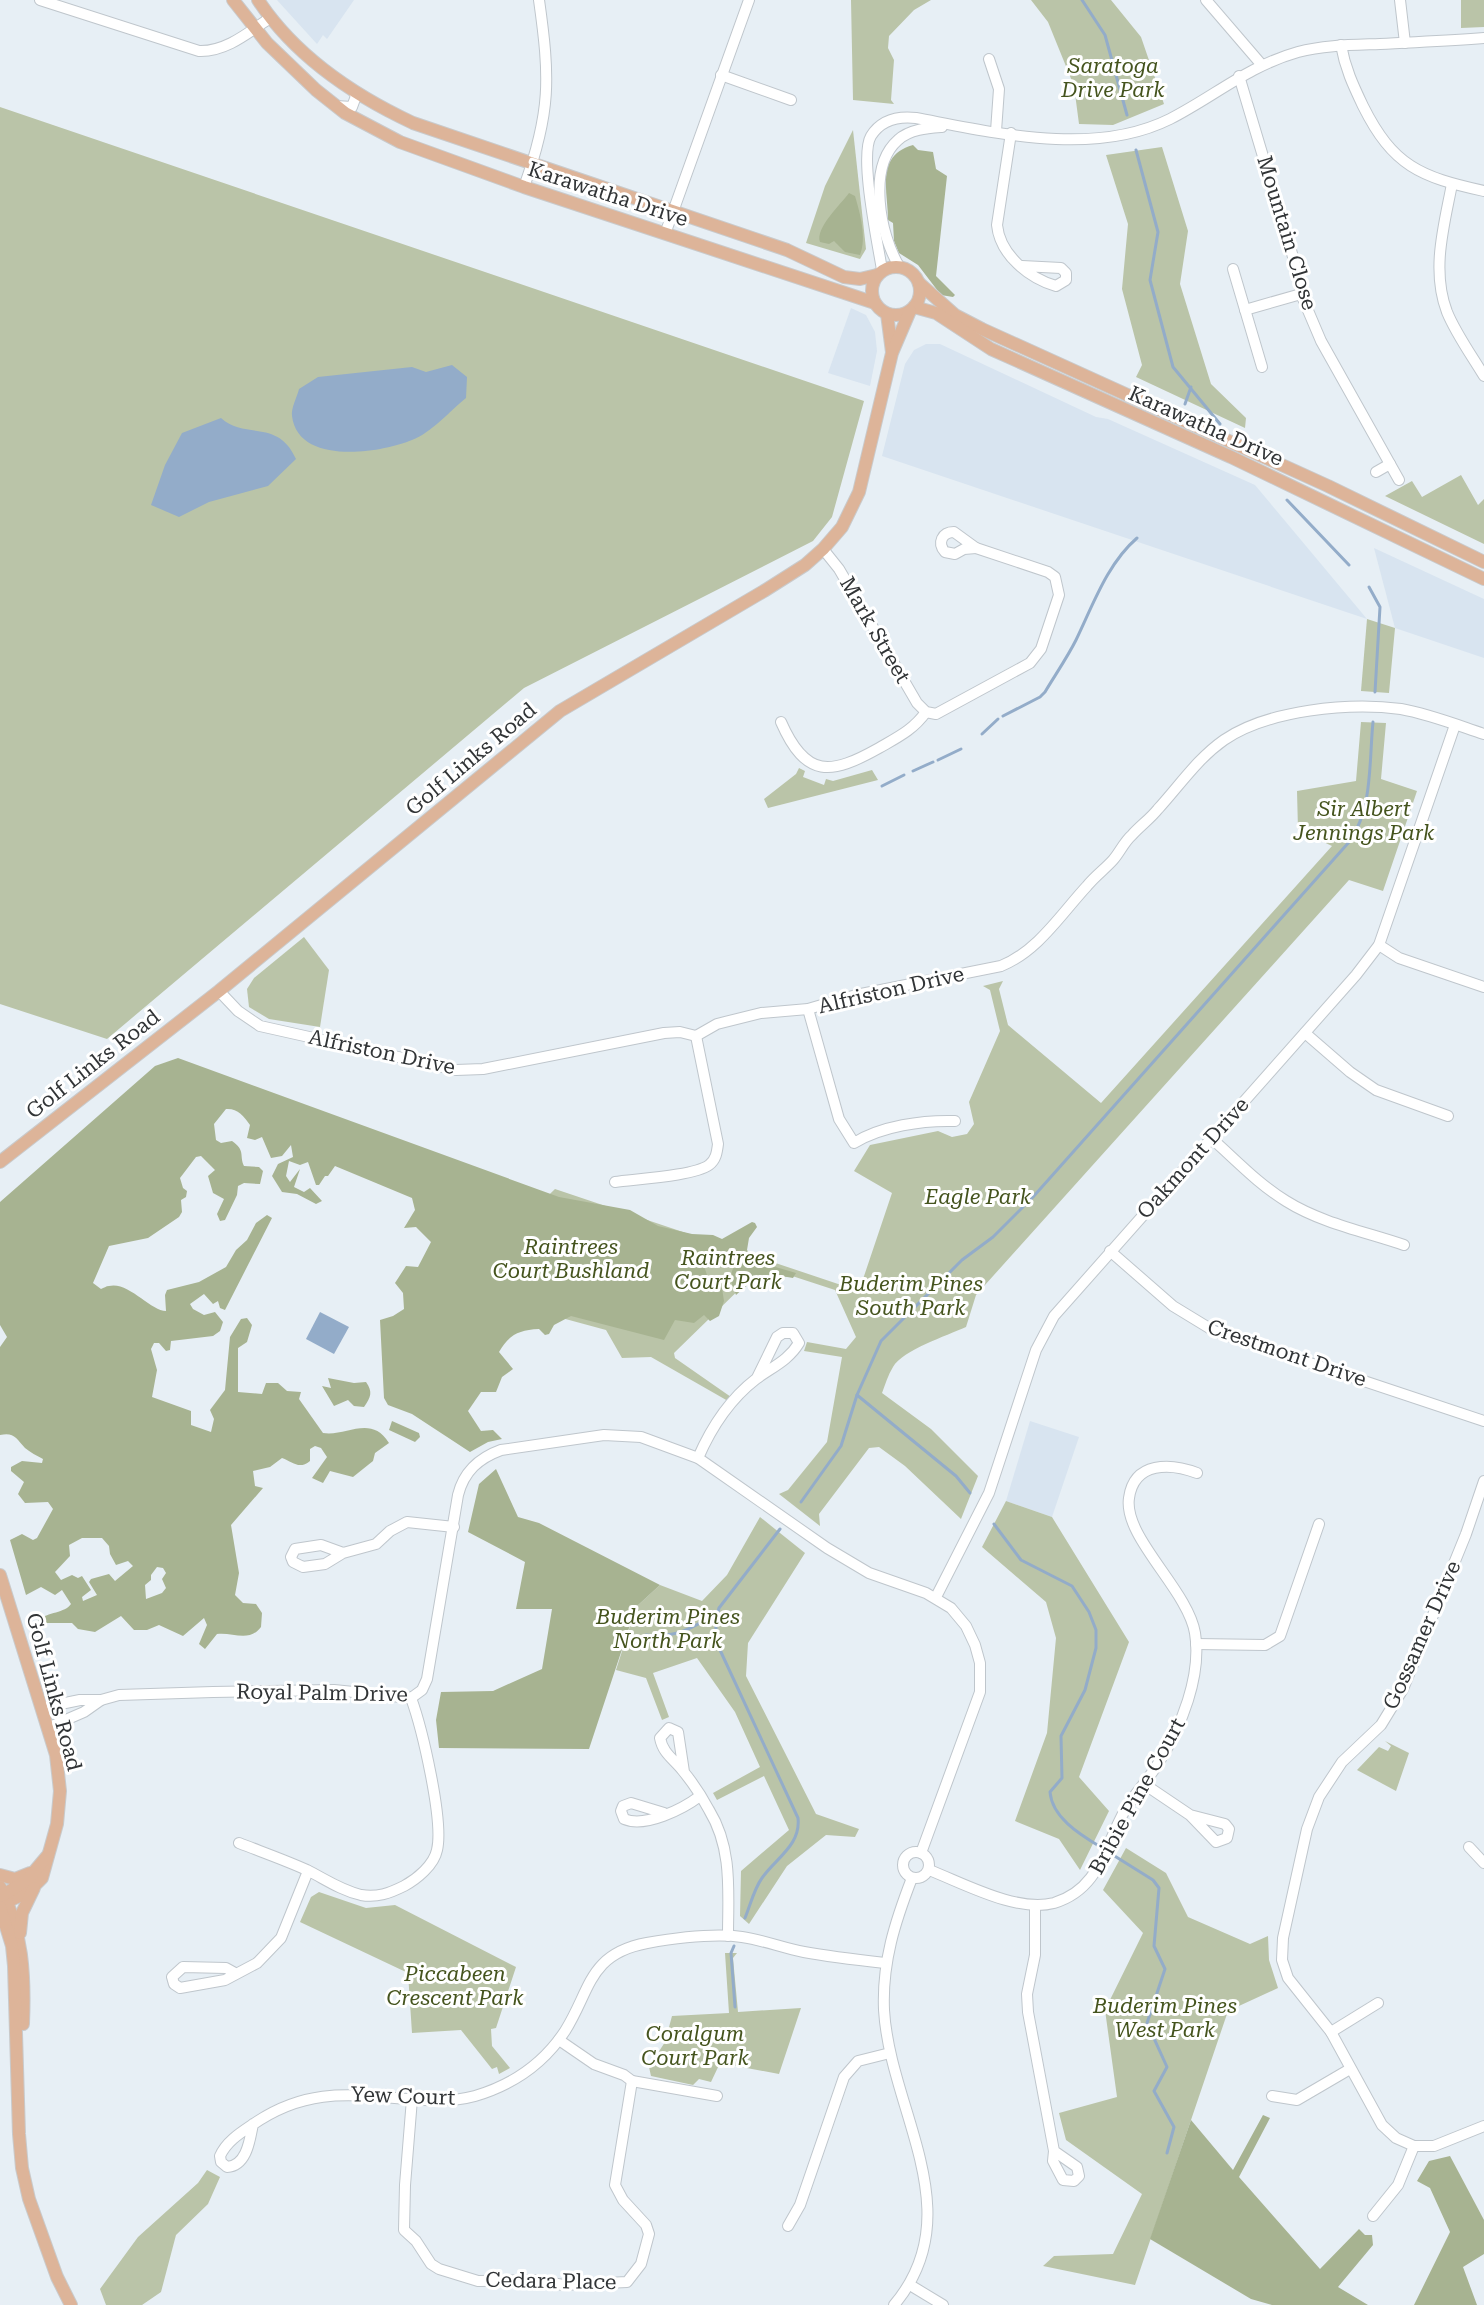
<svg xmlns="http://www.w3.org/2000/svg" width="1484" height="2305" viewBox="0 0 1484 2305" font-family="'Roboto Serif',serif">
  <rect width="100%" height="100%" fill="#e7eff5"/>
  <g fill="#d8e4f0">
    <polygon points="277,0 354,0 327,39 323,35 317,44"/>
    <polygon points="851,308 866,315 875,332 877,351 870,386 828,373"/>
    <polygon points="926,344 940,344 1096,417 1108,419 1255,485 1367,619 882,456 905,364 914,350"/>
    <polygon points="1374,548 1484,599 1484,658 1395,628"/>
    <polygon points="1030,1421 1079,1437 1052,1517 1006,1501"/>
  </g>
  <g fill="#bac4a8">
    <polygon points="851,0 931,0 914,10 889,36 888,48 894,60 891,100 894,104 853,100"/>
    <polygon points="1031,0 1111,0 1141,37 1164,104 1113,125 1079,124 1074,86 1048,22"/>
    <polygon points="1461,0 1484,0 1484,27 1461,28"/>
    <polygon points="0,107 864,401 832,517 813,541 524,688 107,1039 0,1004"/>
    <polygon points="853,130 866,249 860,259 806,243 825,186"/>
    <polygon points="1162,147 1188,231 1180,284 1211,384 1246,418 1245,428 1136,377 1142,365 1122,289 1128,224 1106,155"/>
    <polygon points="1461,475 1478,505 1484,499 1484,544 1385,496 1412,481 1422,497"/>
    <polygon points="1367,619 1395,628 1389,693 1361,691"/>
    <path d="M1361,722L1386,723L1381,779L1417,791L1383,891L1349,880L976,1295L966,1327C946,1336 903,1350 893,1367C888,1375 885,1385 882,1393L931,1429L978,1476L961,1519L905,1466L879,1447L869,1448L819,1514L820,1526L779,1494L788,1490L827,1442L842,1357L804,1351L807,1342L846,1349L856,1337L835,1290L783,1273L774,1278L754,1275L674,1353L675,1358L731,1397L728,1401L651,1357L622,1358L606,1330L547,1314L490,1336L486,1376L457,1410L477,1441L472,1444L447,1406L443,1298L555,1189L859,1291L892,1193L854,1171L870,1145L938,1131L952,1137L967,1134L974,1124L969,1102L1000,1031L990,990L983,986L1003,981L999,989L1008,1025L1101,1103L1332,846L1298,830L1297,791L1356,781Z"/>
    <polygon points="799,768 805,771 803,777 824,785 826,779 833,781 872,770 878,780 768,808 764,799 796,774"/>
    <polygon points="304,937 329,970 320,1027 269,1019 249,1007 247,989 254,978"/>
    <polygon points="1006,1501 1052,1517 1129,1642 1079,1777 1109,1811 1080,1870 1059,1839 1015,1821 1047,1733 1056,1638 1046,1602 982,1547"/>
    <polygon points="760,1517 805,1553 748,1643 746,1676 816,1814 859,1829 855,1837 826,1835 787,1866 749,1924 740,1916 741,1871 789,1830 764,1776 717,1800 713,1793 760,1767 735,1712 697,1658 653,1673 669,1717 662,1720 646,1678 616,1670 636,1607 660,1585 702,1601 727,1575"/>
    <polygon points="1385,1741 1409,1753 1396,1791 1357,1770 1379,1747 1388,1751 1391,1746"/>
    <polygon points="1126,1848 1166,1873 1188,1917 1250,1944 1268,1936 1269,1960 1278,1988 1228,2011 1135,2285 1043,2266 1054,2256 1113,2254 1142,2194 1066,2140 1059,2113 1117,2097 1105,2010 1143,1933 1103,1890"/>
    <polygon points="319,1892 366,1908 395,1905 516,1967 496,2028 491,2029 492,2046 510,2068 499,2074 497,2067 492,2069 461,2030 412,2033 408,1973 300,1922 311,1897"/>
    <polygon points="725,1953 737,1953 733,1958 738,2012 801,2008 779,2074 720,2063 711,2082 699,2079 693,2085 651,2076 649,2067 665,2042 672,2016 729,2013"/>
    <polygon points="207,2170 220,2177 208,2204 176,2235 161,2292 142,2305 106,2305 100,2289 138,2237 198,2183"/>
  </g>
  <g fill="#a7b391" fill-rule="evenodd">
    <path d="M913,145L918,150L933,152L936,169L947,176L936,276L955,295L953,297L941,295L918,265L899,253L894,241L893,223L888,220C888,190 875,156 913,145Z"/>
    <path d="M849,193L855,196C860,213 867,238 860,255L845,252L834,241L829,244L820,242C815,228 841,204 849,193Z"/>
    <path d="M178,1058L559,1197L630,1210L658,1226L692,1234L713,1235L722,1239L752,1222L755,1223L757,1227L749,1238L747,1250L755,1261L796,1273L793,1278C764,1274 758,1275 736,1295C730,1281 728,1273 738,1261L728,1258L725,1265L704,1266L712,1290L721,1282L724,1301L719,1316L710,1321L704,1315L694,1323L675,1320L664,1340L571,1316L554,1325L549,1334L545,1335L539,1329C518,1330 509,1335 499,1352L513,1369L502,1377L496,1392H481L468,1411L481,1431L493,1430L502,1439L488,1442L470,1452L412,1414L388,1405L384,1398L380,1320L393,1316L404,1309L403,1293L395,1283L406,1266L418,1267L431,1242L416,1227L404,1228L415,1210L412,1198L335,1166L328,1176H325L319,1185H316L308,1162L300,1165L289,1161L286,1176L290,1182L300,1169L294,1187L304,1192L310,1188L322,1201L316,1204L297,1194L282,1192L272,1176L278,1164L293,1157L291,1145L282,1156L271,1158L262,1137L255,1140L247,1138L250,1125C244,1116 237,1108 226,1109L214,1124L216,1140L221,1143L232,1141C246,1151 239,1155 244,1166L259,1167L263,1171L260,1184L244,1183L238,1186L237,1195L225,1220L220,1221L217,1214L224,1199L213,1193L208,1176L215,1170L201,1156L196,1157L180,1178L183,1188L187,1191L186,1197L181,1200L182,1212L179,1217L148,1238L109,1246L93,1283L101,1289C104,1288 106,1286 109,1286C128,1281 151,1311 166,1311L165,1295L167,1290L199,1282L226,1267L236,1250L247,1240L256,1223L267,1215L272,1218L225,1310L220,1308L218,1301L213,1304L204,1294L190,1304L193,1309L204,1315L215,1312L223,1322L220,1331L213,1336L171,1341L170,1350L166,1351L159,1343H154L151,1349L157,1370L152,1397L191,1411V1425L211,1432L214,1419L210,1410L225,1390L230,1337L241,1319L247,1318L252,1325L247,1342L238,1348V1392L262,1394L266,1383H278L287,1391L301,1392L299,1399L323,1433C346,1437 371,1414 389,1443L375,1453L373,1461L353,1477L330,1471L323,1483L312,1478L327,1457L321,1448L315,1446L310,1449V1461C299,1470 293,1462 282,1458L270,1467L253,1471L255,1486L263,1488L231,1525L239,1573L235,1595L243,1603L256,1604L262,1613L261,1627C249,1643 233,1632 217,1634L205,1649L199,1644L207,1625L204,1618L183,1636L159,1625L147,1630H134L121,1616L95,1632L78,1629L72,1623H41L38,1620C48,1612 65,1613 71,1604L62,1590L55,1595L41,1587L26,1595L10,1540L22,1534L33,1540L37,1538L53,1509L48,1502L25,1503L18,1494L24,1482L11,1471V1467L22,1461L42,1463L43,1459C37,1456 30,1452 25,1448C16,1438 14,1432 0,1435V1347L7,1337L0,1325V1202L155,1066ZM82,1538H102L109,1546L110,1554L116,1565L128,1561L133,1566L115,1581L109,1574L91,1579L89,1582L97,1595L83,1601L82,1597L91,1590L82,1576L78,1578L72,1575L61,1580L55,1572L70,1556L69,1545ZM157,1567L163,1568L166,1573L162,1579L166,1588L162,1593L146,1599L145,1585L151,1580V1575Z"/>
    <path d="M328,1378L354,1383L366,1382C373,1392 371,1397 364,1407L354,1406L348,1400L334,1406L322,1386L331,1388Z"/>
    <polygon points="392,1421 419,1433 420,1437 415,1442 389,1430"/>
    <polygon points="496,1469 518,1517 539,1523 660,1585 636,1607 589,1749 439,1748 436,1720 441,1692 493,1691 542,1669 552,1609 516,1609 525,1562 468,1532 479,1484"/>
    <polygon points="1263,2115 1270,2118 1239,2177 1320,2269 1359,2229 1365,2235 1372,2235 1373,2245 1338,2287 1368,2305 1272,2305 1251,2299 1150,2239 1191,2120 1233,2170"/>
    <polygon points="1450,2156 1484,2220 1484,2254 1463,2267 1477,2305 1414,2305 1450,2232 1430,2188 1417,2181 1429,2161"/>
  </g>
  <g fill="#93acc9">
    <path d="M452,365L467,377L466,398C450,411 431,433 412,440C381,453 298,466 292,416C291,408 297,397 299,389L318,377L412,367L426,372Z"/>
    <path d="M221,418C244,440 278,418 296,459L268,486L209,502L179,517L151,505L165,465L182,433Z"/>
    <polygon points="320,1312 349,1327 334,1354 306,1339"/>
  </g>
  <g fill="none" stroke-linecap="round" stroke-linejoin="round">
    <g stroke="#93acc9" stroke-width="3">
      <polyline points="1082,0 1105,35 1127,115"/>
      <polyline points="1136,150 1158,232 1150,280 1173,367 1220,424"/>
      <polyline points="1185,404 1191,387"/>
      <polyline points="1287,500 1349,565"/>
      <polyline points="1369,587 1380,607 1375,692"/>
      <path d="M1003,716L1040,697L1045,692C1055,675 1067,658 1076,640C1093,605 1107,564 1137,538"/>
      <polyline points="982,734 998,719"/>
      <polyline points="938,760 961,749"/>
      <polyline points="913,771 933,762"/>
      <polyline points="882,786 904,775"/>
      <polyline points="857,1395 956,1476 970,1493"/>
      <path d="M801,1502L841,1446L857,1395L881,1341L962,1260L993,1237L1033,1197L1350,841C1373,807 1369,761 1373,722"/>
      <path d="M994,1524L1021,1560L1072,1586L1089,1612L1096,1630V1648L1085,1690L1061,1736L1062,1778L1050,1792C1052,1817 1079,1834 1099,1846"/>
      <path d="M646,1635C675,1638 692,1629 716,1613"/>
      <polyline points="1113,1855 1153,1880 1159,1888 1154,1946 1165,1969 1147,2023 1167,2067 1154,2091 1174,2127 1167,2153"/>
      <path d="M745,1918C750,1906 754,1889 762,1878C776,1858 801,1845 798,1818L720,1650L715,1623L719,1608L780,1529"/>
      <polyline points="734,1946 731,1953 735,2007"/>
    </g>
    <defs>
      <g id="minor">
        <path d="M40,0L199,51C226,52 249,32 270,18"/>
        <polyline points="1206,0 1261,64"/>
        <polyline points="1400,0 1405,43"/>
        <path d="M1341,45C1345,68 1353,85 1363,106C1393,166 1420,177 1484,191"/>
        <polyline points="989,59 999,89 996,131"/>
        <polyline points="721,75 791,100"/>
        <polyline points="1239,76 1299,277 1301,294 1321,341 1399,480"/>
        <polyline points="336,106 352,107 356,96 352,89"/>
        <path d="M1011,133L997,225C1000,255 1029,278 1056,286L1066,280V273L1061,268L1022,266"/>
        <path d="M1452,184C1444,226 1431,270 1447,312C1456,334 1472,356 1484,376"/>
        <path d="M524,187C551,112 550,78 539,0"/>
        <polyline points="665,234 749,0"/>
        <path d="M899,266C880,235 867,167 898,140C910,129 928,128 942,127"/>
        <polyline points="1233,269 1262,367"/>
        <path d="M882,270C878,244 859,156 871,136C881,120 898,116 916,118C996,133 1094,157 1170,119C1215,96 1248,66 1298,52C1324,45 1353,45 1380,44C1414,42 1449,41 1484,38"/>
        <polyline points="1245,310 1301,294"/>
        <polyline points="1376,472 1390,464"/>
        <path d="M954,532L976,548L964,549L955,554L945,552C937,543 942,532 954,532Z"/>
        <polyline points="823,549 839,569 917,703 926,712 936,714 1030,663 1041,649 1059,595 1055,577 1048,572 976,548"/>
        <path d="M781,722C806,779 831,775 879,748C898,737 913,730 926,712"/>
        <polyline points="1379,945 1399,958 1484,987"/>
        <path d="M219,991L238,1011L260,1026L456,1070L483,1069L664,1033L680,1032L696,1036L717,1024L761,1013L808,1009L856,995L1001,966C1038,951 1061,914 1087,886C1095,876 1105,869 1113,860C1120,852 1124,842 1132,835C1140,826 1150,819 1158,809C1180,785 1197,759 1224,740C1268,710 1349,702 1401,709C1429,714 1457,725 1484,734"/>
        <path d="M808,1009L839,1119L854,1143C881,1126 923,1120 955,1121"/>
        <polyline points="1305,1033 1350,1072 1376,1090 1448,1116"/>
        <path d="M1211,1138C1235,1159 1258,1184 1286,1201C1321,1223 1366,1232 1404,1245"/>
        <path d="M615,1182C635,1179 694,1176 709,1165C716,1160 717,1152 718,1144L696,1036"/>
        <polyline points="1110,1251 1173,1306 1214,1331 1484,1421"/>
        <path d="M698,1458C711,1428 730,1399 756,1379C772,1367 788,1361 799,1343L793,1333H783L777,1337L757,1378"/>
        <polyline points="1484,1481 1466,1534 1403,1689 1381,1725 1342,1762 1319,1797 1307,1829 1283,1938 1282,1960 1288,1978 1331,2032 1382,2125 1396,2138 1414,2146 1434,2146 1484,2126"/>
        <polyline points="343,1553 321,1545 295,1549 291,1557 293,1562 303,1567 325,1564 343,1553 376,1544 390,1531 407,1522 454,1527"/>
        <polyline points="936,1597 989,1493 1036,1350 1054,1316 1356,975 1379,945 1455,725"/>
        <polyline points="1196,1644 1265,1645 1280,1636 1319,1524"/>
        <path d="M41,1708L80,1700H101L119,1695L213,1692L334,1690L411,1698L422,1690L427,1679L458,1495C464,1471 479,1458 501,1450L604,1435L641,1437L698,1458L827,1548L869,1573L926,1593L951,1608L966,1626L975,1645L980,1663V1692L921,1853"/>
        <polyline points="47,1728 84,1712 101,1700"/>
        <path d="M684,1772L678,1732L669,1728L660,1738C663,1754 674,1759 683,1771C693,1783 702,1797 709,1810C733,1849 728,1893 728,1936"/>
        <polyline points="1144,1784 1190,1815 1216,1842 1227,1838 1229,1829 1225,1824 1190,1815"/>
        <path d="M664,1813L631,1803L623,1806L621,1811L624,1819C645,1828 683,1809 700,1796"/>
        <path d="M239,1843C262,1852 285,1860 307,1870C325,1879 340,1890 361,1895C377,1898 390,1893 404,1886C417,1879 434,1865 437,1850C444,1821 422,1728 411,1698"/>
        <polyline points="1469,1847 1484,1863"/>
        <circle cx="916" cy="1865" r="13"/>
        <path d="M929,1870C963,1883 1017,1913 1054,1903C1100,1889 1104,1847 1125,1810C1135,1793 1149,1779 1159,1762C1181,1727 1202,1676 1195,1633C1188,1590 1123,1537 1129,1498C1134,1461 1171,1463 1197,1473"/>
        <polyline points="1035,1906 1035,1955 1027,1994 1028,2012 1054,2151 1053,2161 1063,2180 1074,2181 1079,2176 1077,2167 1054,2151"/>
        <polyline points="235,1973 226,1968 183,1967 172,1977 174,1984 180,1988 225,1980 257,1963 281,1938 308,1871"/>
        <polyline points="1331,2032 1378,2003"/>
        <polyline points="559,2040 594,2064 624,2075 632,2081 717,2096"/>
        <polyline points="1272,2096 1297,2100 1350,2069"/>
        <polyline points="412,2099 405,2185 404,2230 416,2241 431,2264 439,2269 478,2281 536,2280 563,2285 627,2282 641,2264 649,2234 646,2225 623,2200 615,2185 632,2081"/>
        <path d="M253,2124C250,2139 247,2166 227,2167L221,2162L220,2156C226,2142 240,2133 252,2125C305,2088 347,2094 408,2099C430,2101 454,2102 475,2096C512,2085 544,2063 565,2031C591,1990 588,1954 647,1943C676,1938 713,1933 742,1937C763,1940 783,1948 804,1952C831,1957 858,1960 885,1963"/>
        <polyline points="1373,2216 1398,2185 1414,2146"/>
        <polyline points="788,2226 800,2205 844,2077 858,2061 890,2053"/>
        <polyline points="910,2285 943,2305"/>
        <path d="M894,2305C972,2213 890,2111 884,2010C882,1962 895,1922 912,1878"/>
      </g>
      <g id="major">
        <polyline points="233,0 267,43 316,90 345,113 400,142 524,187 875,303"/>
        <path d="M258,0C295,56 353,95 413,123L787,250L844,277L860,279L877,275"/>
        <circle cx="896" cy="291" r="24"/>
        <polyline points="919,283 955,315 982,329 1328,486 1484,562"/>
        <polyline points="914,307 936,313 991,349 1231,457 1484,579"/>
        <polyline points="887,314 892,352"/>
        <polyline points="0,1162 219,991 560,711 764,591 805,565 823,549 842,527 859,492 892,353 910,311"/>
        <polyline points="0,1575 56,1755 60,1791 57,1824 42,1878 28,1892 0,1905"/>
        <polyline points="0,1875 15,1879 30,1873"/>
        <path d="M0,1887C23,1931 25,1976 23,2024"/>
        <polyline points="0,1897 27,1880 48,1855"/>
        <polyline points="0,1907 12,1946 14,1966 19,2134 22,2168 29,2199 57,2277 71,2305"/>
        <polyline points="20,1933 22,1913 34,1888"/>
      </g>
    </defs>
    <use href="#minor" stroke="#bfc6cc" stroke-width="12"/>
    <use href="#major" stroke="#c9cacb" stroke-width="14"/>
    <use href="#minor" stroke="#fff" stroke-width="10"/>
    <use href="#major" stroke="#ddb499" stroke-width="12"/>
  </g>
  <g text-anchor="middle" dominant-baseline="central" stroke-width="6" stroke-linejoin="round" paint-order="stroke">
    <g font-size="21" font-style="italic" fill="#45541e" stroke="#fff">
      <text x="1113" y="66">Saratoga<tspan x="1113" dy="24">Drive Park</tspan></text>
      <text x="1364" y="809">Sir Albert<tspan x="1364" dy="24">Jennings Park</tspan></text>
      <text x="978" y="1197">Eagle Park</text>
      <text x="571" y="1247">Raintrees<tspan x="571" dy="24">Court Bushland</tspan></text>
      <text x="728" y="1258">Raintrees<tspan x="728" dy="24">Court Park</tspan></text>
      <text x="911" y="1284">Buderim Pines<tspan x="911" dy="24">South Park</tspan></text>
      <text x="668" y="1617">Buderim Pines<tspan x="668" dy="24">North Park</tspan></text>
      <text x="455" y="1974">Piccabeen<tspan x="455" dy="24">Crescent Park</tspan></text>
      <text x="1165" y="2006">Buderim Pines<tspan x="1165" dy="24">West Park</tspan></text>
      <text x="695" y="2034">Coralgum<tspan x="695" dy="24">Court Park</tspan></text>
    </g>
    <g font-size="21" fill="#313436" stroke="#fff">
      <text transform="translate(608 194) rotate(18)">Karawatha Drive</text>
      <text transform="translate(1287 233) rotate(73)">Mountain Close</text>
      <text transform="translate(1206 426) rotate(24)">Karawatha Drive</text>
      <text transform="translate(875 630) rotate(60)">Mark Street</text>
      <text transform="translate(471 759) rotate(-40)">Golf Links Road</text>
      <text transform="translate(891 990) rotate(-13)">Alfriston Drive</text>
      <text transform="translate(382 1052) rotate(12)">Alfriston Drive</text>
      <text transform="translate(93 1064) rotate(-38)">Golf Links Road</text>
      <text transform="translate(1193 1158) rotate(-48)">Oakmont Drive</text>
      <text transform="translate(1287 1353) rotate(19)">Crestmont Drive</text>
      <text transform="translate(1422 1635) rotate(-66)">Gossamer Drive</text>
      <text transform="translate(54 1692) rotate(75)">Golf Links Road</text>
      <text transform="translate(322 1693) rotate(1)">Royal Palm Drive</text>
      <text transform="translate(1137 1796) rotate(-61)">Bribie Pine Court</text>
      <text transform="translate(403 2096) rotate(2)">Yew Court</text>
      <text transform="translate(551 2281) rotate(1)">Cedara Place</text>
    </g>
  </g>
</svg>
